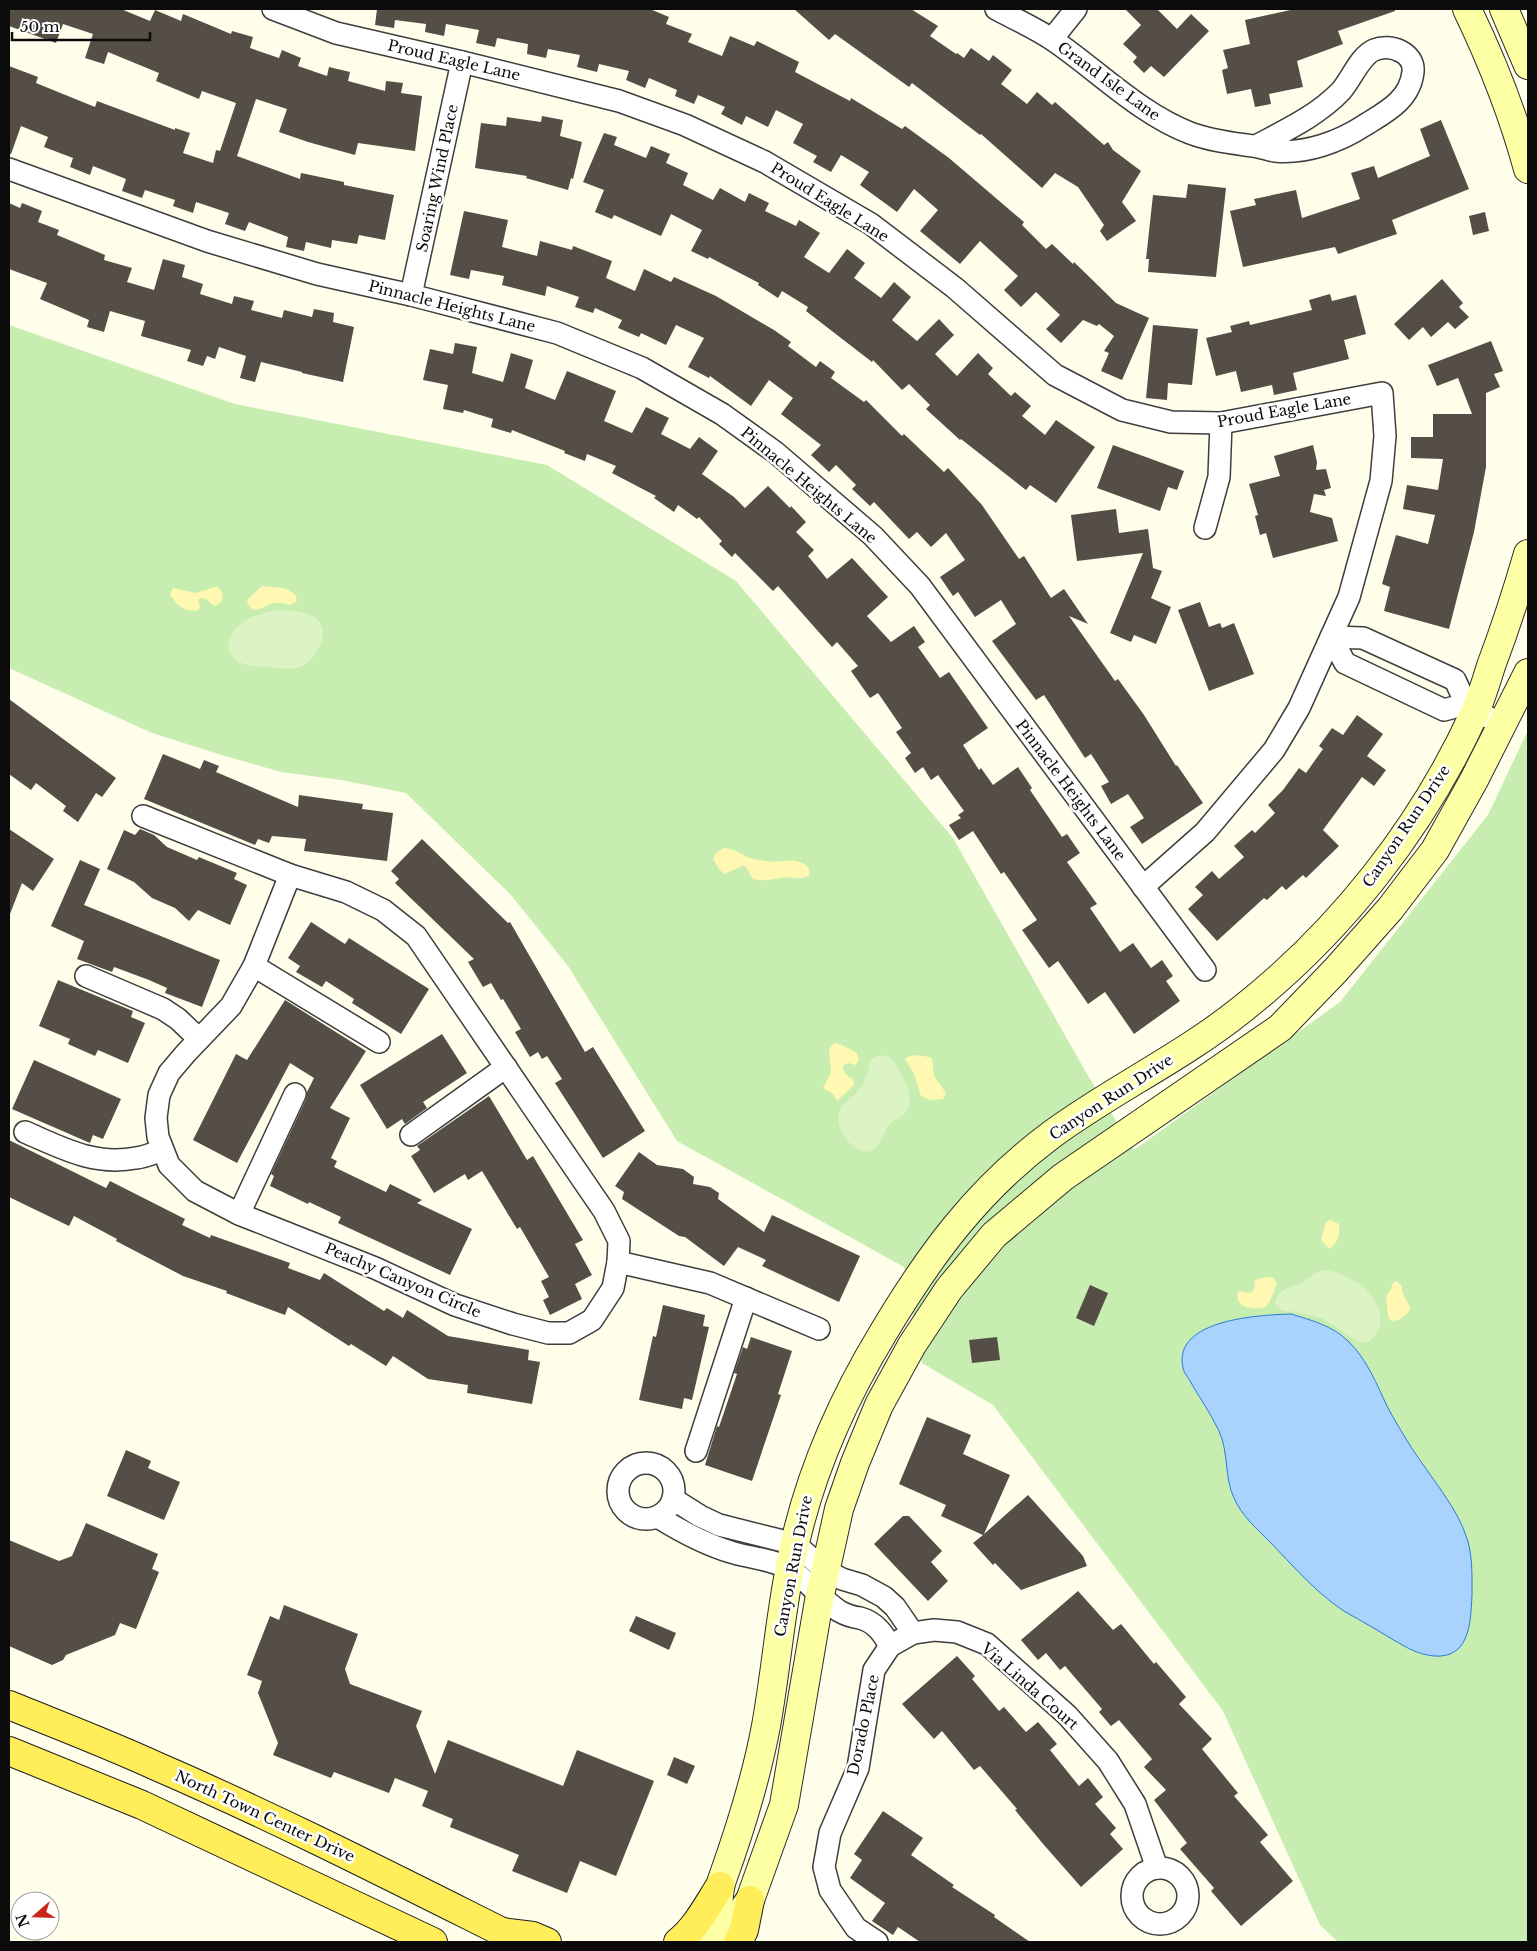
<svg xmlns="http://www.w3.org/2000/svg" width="1537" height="1951" viewBox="0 0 1537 1951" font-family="'Libre Baskerville',serif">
  <rect width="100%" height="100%" fill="#fffeea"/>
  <polygon fill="#c7edb0" points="9,325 235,404 547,465 736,581 953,838 1087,1074 1134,1150 1340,1002 1488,815 1528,730 1528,1942 1338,1942 1320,1925 1223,1711 993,1405 922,1363 904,1267 677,1141 568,966 511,895 406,793 341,780 281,772 225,756 152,733 9,668"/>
  <g fill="#fff8b2">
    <path d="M262,586L284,588L295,594L297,601L290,605C285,604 279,602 274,603C263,606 251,618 247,600Z"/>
    <path d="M214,587H218C225,594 224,604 214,606L206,599L200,598L198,600L200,607L198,610C185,613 176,605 170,594L173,588L196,593Z"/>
    <path d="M724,848C734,848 741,855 750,858C755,860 761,860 766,861C781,864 795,855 808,867L810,875C800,881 792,876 782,878C772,879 764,882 753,879L746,867L743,866L724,874L719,869L713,859L716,853Z"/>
    <path d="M834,1043C839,1043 852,1050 857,1053L859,1059L856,1065L848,1063L843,1065C842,1071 847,1077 853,1079L854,1084C854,1086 840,1099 837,1101L833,1094L823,1088L831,1072L829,1049Z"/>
    <polygon points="915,1055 930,1057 932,1059 934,1076 946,1093 943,1099 929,1100 921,1096 914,1074 905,1059 908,1057"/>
    <path d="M1331,1220L1339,1224C1341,1234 1337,1244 1329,1249L1321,1240L1326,1222Z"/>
    <path d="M1266,1277L1274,1278L1277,1284L1269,1303L1265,1307C1253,1310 1233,1308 1238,1291L1251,1293L1254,1289L1255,1280Z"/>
    <path d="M1397,1281L1402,1286C1402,1299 1408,1298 1410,1309C1406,1317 1399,1321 1391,1321L1388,1316L1386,1296L1390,1291L1393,1283Z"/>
  </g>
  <g fill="#dcf3c3">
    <path d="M277,610C288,610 304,611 314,617C334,630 316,664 297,668C287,670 277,668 267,667C259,666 251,667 244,664C218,654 228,630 248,619C257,614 267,612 277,610Z"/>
    <path d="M880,1055L890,1057C900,1070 918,1097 906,1112C901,1118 893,1120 888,1126C883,1134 881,1147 871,1151C854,1156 837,1131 838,1117C839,1103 854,1098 861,1087C867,1079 868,1068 871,1059Z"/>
    <path d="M1321,1270C1353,1270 1404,1311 1369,1342L1359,1343L1341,1330L1321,1318L1298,1312L1283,1311L1275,1304L1276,1298L1283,1290L1301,1283Z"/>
  </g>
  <path fill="#a9d2fc" stroke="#297bda" d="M1291,1314C1311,1320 1333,1326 1348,1341C1367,1359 1377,1385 1388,1408C1394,1419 1401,1431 1408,1442C1425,1470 1454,1503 1465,1533C1473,1552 1472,1575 1472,1596C1471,1610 1471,1626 1465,1639C1454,1664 1424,1657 1406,1647C1391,1639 1378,1630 1363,1622C1355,1617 1346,1613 1338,1607C1313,1589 1292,1565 1271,1543C1258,1530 1241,1515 1234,1498C1224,1477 1229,1453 1219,1431C1211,1414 1199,1397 1190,1381C1187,1376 1184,1373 1183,1368C1172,1319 1260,1315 1291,1314Z"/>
  <g fill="#554e47">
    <polygon points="9,9 121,9 150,21 155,10 181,21 183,14 231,34 232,31 253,37 250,48 279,58 282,50 301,58 298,66 327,76 329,67 350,72 348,81 385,91 386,81 403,83 401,93 422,96 415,151 358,143 355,155 308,142 279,132 287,109 256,99 237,156 300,179 301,173 344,182 344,185 394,195 385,240 359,235 357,244 332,240 331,248 306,242 304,251 286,247 288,237 249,222 245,231 225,224 229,213 196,202 193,213 173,206 175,200 145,190 142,198 122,191 126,179 93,166 90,175 70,167 73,158 44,147 48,137 21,126 11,154 9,154 9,66 38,77 36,83 95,107 97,101 175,130 175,128 190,133 183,153 213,163 216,150 220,151 236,103 202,91 199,99 156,81 159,73 108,52 104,64 85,58 93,34 63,24 56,43 9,26"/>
    <polygon points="377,9 650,9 669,17 666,24 692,34 688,42 722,56 730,36 754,46 757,41 799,62 795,72 850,101 851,98 902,129 905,126 949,158 1024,222 1022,225 1046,249 1052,244 1073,264 1074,262 1116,303 1149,318 1122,380 1101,371 1109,353 1104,351 1114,336 1099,324 1097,326 1083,320 1061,343 1046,329 1060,315 1036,292 1021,307 1004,290 1018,276 980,241 960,264 920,231 938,210 914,189 897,212 860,185 869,172 841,155 831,172 813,162 817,156 793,143 803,124 776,110 768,127 746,116 742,125 721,114 725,107 698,95 694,104 675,96 677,90 649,78 645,88 626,80 629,71 599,64 597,72 577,67 580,55 548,49 546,58 527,54 528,44 497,38 495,47 476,43 479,30 446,24 444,36 425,32 426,24 395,20 394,28 375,25"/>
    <polygon points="794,9 911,9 938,26 930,36 956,54 957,53 964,58 971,48 989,61 993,55 1012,70 1001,84 1027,104 1037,92 1052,105 1055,102 1104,145 1108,142 1113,150 1141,171 1122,202 1136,221 1107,241 1100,231 1104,225 1078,187 1055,173 1042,188 981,134 980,135 912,83 909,87 835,34 829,40"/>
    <polygon points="1125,9 1157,9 1177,29 1191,14 1209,31 1164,77 1151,66 1144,73 1133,62 1137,57 1123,44 1141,25"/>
    <polygon points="1295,9 1395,9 1395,11 1338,31 1343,44 1297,61 1303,87 1269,94 1271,104 1255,107 1251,89 1227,94 1222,70 1228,68 1223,50 1250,44 1245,20"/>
    <polygon points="542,116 563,120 560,136 582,142 573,179 571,178 568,190 526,178 527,176 475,168 481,123 506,126 507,117 541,122"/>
    <polygon points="1441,120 1469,189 1392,220 1397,234 1338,254 1335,247 1243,267 1230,211 1256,205 1254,199 1296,190 1302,218 1360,199 1351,173 1374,166 1378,178 1430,156 1420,129"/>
    <polygon points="604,133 617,137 614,145 646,158 651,146 670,154 666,163 688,173 683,185 713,200 720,188 745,202 749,193 769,203 765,211 796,226 799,220 820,233 804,257 829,273 847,249 865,263 854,278 881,298 894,282 911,297 892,320 917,341 939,319 954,335 935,354 957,376 978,353 993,368 988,374 1011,396 1015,392 1031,406 1022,416 1045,435 1056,420 1095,447 1056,503 1030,485 1026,490 961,439 960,440 926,409 930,405 909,384 902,390 873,360 872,362 806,311 808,307 782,291 778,298 758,285 759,283 709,257 708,259 691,251 702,230 671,214 661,236 614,215 612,219 595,212 604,190 583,182"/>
    <polygon points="1188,184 1226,188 1216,277 1148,272 1149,259 1146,259 1153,195 1186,198"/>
    <polygon points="9,203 20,208 22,203 42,211 38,222 59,230 57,235 105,255 104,260 132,268 127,282 154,290 163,259 185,265 182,277 203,284 200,294 232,304 234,296 254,301 251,310 282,318 284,310 312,317 314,309 334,313 333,322 354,327 343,382 302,373 302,372 261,362 255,382 240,378 246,356 219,347 215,359 207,356 203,366 187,361 191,350 141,336 145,321 110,311 104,332 87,327 89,320 40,299 47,283 9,269"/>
    <polygon points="464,211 508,220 502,247 537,256 540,241 572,250 573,246 612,261 606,278 635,291 644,269 671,282 674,277 716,296 774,330 791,342 788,346 816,367 820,361 835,372 831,378 864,402 866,400 902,436 904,434 944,472 948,468 982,505 1019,559 1024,556 1051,598 1064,589 1088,624 1069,616 1115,681 1118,679 1144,715 1176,766 1177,765 1203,803 1142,844 1130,827 1144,818 1128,794 1111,804 1101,786 1109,782 1091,754 1085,758 1044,695 1036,700 992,641 1016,624 1001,600 975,617 958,592 953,596 940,577 965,560 946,533 931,547 917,532 909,539 874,502 870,506 852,489 856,485 836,465 829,472 811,455 821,445 781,414 793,398 769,380 751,406 710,376 709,378 688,367 704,338 676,325 666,345 641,333 639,337 618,328 622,320 595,308 593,313 575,307 579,297 547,286 545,296 502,285 504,276 471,270 469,279 450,275"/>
    <polygon points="1485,212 1489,231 1473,235 1469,216"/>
    <polygon points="1442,279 1463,303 1459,307 1469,317 1455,329 1448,322 1431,337 1423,327 1409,340 1394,324"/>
    <polygon points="1330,294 1332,301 1356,295 1366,334 1344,340 1349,359 1293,373 1297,390 1274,395 1272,385 1241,392 1236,371 1216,376 1206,338 1232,332 1230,326 1249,321 1250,325 1312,310 1309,300"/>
    <polygon points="1153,325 1198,329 1192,385 1168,383 1167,400 1146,398"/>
    <polygon points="1491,341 1503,371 1494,374 1500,387 1486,393 1486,467 1474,532 1449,629 1384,611 1390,587 1382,584 1396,535 1428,544 1435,515 1403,509 1407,485 1438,490 1443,459 1411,458 1411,437 1433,437 1433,414 1472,414 1458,378 1437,386 1428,365"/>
    <polygon points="455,343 477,347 472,373 503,382 511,353 533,360 525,388 555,400 567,371 616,391 604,421 632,433 646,407 669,418 661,434 690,449 699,437 718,451 702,474 734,497 745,508 768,486 790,508 791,506 806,522 796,532 814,550 808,556 827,579 852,558 888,597 867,616 891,642 914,626 925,642 918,647 940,678 949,672 988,728 963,745 979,770 981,768 993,785 1018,767 1032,788 1030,790 1062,837 1067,834 1080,853 1067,862 1097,904 1090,908 1120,952 1133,943 1151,968 1162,960 1173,976 1166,981 1180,1001 1134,1034 1105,992 1088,1004 1058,961 1049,968 1022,930 1037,920 1004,872 1001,874 973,831 959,840 949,825 961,818 958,815 964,811 938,775 931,780 923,767 915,773 905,758 911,753 896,732 902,728 878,693 870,698 851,671 858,666 837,642 832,647 778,586 773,591 735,553 732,557 719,544 722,541 699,517 697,519 678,505 674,512 654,498 656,496 612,473 616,466 587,454 585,461 564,453 565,451 512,430 511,433 491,427 493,419 464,410 463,413 443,409 448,385 423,380 430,349 453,354"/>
    <polygon points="1113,445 1184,471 1177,490 1168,487 1160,511 1097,488"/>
    <polygon points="1313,445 1317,462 1316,470 1326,469 1331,488 1324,490 1326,496 1314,494 1310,512 1332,518 1338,541 1273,558 1266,533 1260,535 1255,516 1258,515 1249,484 1280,476 1274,456"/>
    <polygon points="1116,509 1119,533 1148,529 1153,568 1162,571 1151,598 1171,607 1156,644 1134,635 1131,642 1110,633 1143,553 1077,561 1071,515"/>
    <polygon points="1200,602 1209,627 1220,623 1222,628 1234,623 1254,674 1209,691 1178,610"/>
    <polygon points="9,699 116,778 102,797 96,793 78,822 63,811 66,806 36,783 31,790 9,774"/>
    <polygon points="1357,715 1383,734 1367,756 1386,770 1374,786 1362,777 1323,830 1339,846 1306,878 1303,875 1286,890 1282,886 1267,900 1264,898 1217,941 1188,909 1203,895 1195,887 1212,871 1219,879 1244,857 1234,846 1252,830 1255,833 1275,813 1268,805 1283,790 1299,768 1306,773 1323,749 1319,746 1332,728 1343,735"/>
    <polygon points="163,754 200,769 204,760 219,766 216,772 298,807 299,795 363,804 362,809 393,813 387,861 304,851 306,839 272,836 269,843 258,839 255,845 144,799"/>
    <polygon points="9,829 54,859 33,891 22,883 10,914 9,914"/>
    <polygon points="140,829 154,835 167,847 197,860 199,857 237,873 234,879 247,885 230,925 198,910 189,921 175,908 152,898 134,882 107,869 124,830 135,835"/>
    <polygon points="422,839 508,923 510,922 585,1052 593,1047 645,1131 603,1158 555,1083 562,1079 547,1056 542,1059 538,1052 530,1057 515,1032 521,1029 503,999 501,1000 491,983 483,987 468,962 474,959 395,883 399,879 391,871"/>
    <polygon points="80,860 100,869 84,905 220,960 202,1007 165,993 167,988 149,980 114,967 112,972 77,959 84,941 51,926"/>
    <polygon points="311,922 345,944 349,938 429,989 401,1034 352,1003 354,999 326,981 322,987 296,972 300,966 288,958"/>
    <polygon points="58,980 133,1011 131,1017 145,1023 128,1063 98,1050 95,1056 68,1044 70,1039 39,1026"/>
    <polygon points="285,1000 366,1051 330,1108 350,1118 331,1158 337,1161 334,1167 386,1192 390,1184 422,1200 417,1203 472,1229 450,1275 338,1223 341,1217 309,1202 308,1204 270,1186 274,1176 271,1174 306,1099 307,1092 314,1078 290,1063 237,1163 193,1140 236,1054 247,1060"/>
    <polygon points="442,1034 467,1073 423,1102 427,1108 405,1124 402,1119 387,1129 360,1085"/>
    <polygon points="34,1060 121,1099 103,1139 93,1135 90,1143 12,1109"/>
    <polygon points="489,1096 527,1160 533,1156 583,1240 575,1244 592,1275 575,1284 582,1299 550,1315 543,1300 549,1297 541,1281 549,1277 520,1227 517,1229 482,1171 468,1180 465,1174 434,1193 411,1156 420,1150 417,1146"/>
    <polygon points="9,1140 106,1188 110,1181 185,1219 182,1225 210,1238 211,1235 290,1263 288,1268 320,1280 324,1273 384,1311 387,1308 403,1318 407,1310 448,1336 529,1350 528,1360 540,1362 532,1404 467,1393 468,1385 428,1379 393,1356 386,1366 351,1344 349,1346 288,1307 285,1315 226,1293 227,1291 183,1276 116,1241 117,1239 74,1216 69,1226 9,1197"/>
    <polygon points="639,1152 657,1165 683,1169 694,1177 693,1184 710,1187 719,1193 718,1199 764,1232 772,1215 860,1256 839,1302 762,1266 766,1260 738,1247 724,1266 685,1237 679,1236 622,1199 624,1192 615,1186"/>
    <polygon points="1090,1285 1108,1293 1094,1326 1076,1318"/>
    <polygon points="663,1305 705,1315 703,1326 709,1327 692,1400 684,1398 682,1409 639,1400 653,1336 656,1337"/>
    <polygon points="751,1337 792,1351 778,1394 781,1395 752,1481 705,1465 717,1426 719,1427 737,1374 734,1373 743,1347 747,1349"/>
    <polygon points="997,1337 1000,1360 972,1363 969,1340"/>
    <polygon points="927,1417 971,1435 963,1454 1010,1475 984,1534 1028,1495 1083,1556 1087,1566 1021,1590 995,1563 993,1565 973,1543 983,1535 941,1516 946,1505 899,1484"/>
    <polygon points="126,1450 151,1461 148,1468 180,1482 164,1520 107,1496"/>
    <polygon points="903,1516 909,1516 942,1551 931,1562 948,1581 928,1601 874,1544"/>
    <polygon points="86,1523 158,1554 152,1569 159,1572 136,1629 120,1623 115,1635 66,1655 63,1660 52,1665 9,1646 9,1540 59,1561 72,1556"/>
    <polygon points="1078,1591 1113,1630 1121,1624 1154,1664 1156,1662 1186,1697 1179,1704 1212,1739 1202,1749 1238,1793 1234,1796 1268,1835 1260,1842 1293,1881 1241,1926 1211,1891 1214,1888 1180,1849 1187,1843 1154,1800 1166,1790 1144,1767 1152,1759 1119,1720 1111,1726 1099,1712 1102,1709 1065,1666 1060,1670 1046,1653 1038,1660 1021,1640"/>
    <polygon points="284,1605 358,1634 345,1669 350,1684 422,1711 416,1726 435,1774 448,1740 563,1786 577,1750 654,1781 616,1876 580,1861 567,1893 512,1871 519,1855 450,1827 453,1819 422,1806 428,1791 395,1778 389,1793 334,1772 331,1778 273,1755 278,1743 258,1693 262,1681 247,1675 270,1616 279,1620"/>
    <polygon points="636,1616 676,1633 669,1650 629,1631"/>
    <polygon points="957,1656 975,1676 972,1679 999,1711 1004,1707 1026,1732 1038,1722 1057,1744 1050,1750 1079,1786 1088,1778 1103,1797 1095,1804 1116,1828 1110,1834 1123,1849 1081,1887 1044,1845 1015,1810 1017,1809 980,1766 974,1770 942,1731 934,1739 902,1704"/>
    <polygon points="674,1757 695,1766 687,1784 667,1775"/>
    <polygon points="883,1811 923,1838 911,1855 954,1885 952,1887 995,1915 994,1917 1030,1942 920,1942 898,1927 893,1935 872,1921 885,1903 850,1878 862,1860 854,1854"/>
  </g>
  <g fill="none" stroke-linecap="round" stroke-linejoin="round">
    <defs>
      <g id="street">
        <polyline points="273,9 336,33 462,62 619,101 685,125 765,162 871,224 955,288 1055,375 1122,410 1171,422 1221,423 1382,393 1385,436 1381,481 1349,597 1299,708 1274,750 1205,832 1143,887"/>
        <path d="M996,9C1015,19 1035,28 1053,40C1097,70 1140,114 1190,133C1211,141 1232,143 1253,146C1261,147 1268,150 1275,151C1306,154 1339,142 1365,125C1386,112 1410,100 1413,72C1415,53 1391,43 1374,50C1360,56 1351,80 1341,91C1317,116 1286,130 1256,146"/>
        <polyline points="1052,39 1076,9"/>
        <polyline points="9,169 207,241 317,274 411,295 557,333 642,368 722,414 775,452 873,536 920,586 1205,970"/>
        <polyline points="411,295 462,62"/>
        <polyline points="1205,528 1219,477 1221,423"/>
        <polyline points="1466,704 1444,710 1345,663 1331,637 1363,638 1455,680 1466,704 1503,726"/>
        <polyline points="143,816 290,875"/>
        <polygon points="290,875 346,892 383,910 416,936 604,1211 619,1241 618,1262 613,1288 592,1320 569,1333 548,1333 513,1324 455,1305 375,1268 239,1214 195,1191 169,1165 158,1137 156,1118 159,1095 169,1073 186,1053 231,1006 254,966"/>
        <polyline points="254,966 379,1042"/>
        <polyline points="86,976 163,1009 178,1019 199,1039"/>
        <path d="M25,1132C62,1148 94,1166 136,1158C145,1157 154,1153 162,1150"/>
        <polyline points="411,1135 506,1067"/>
        <polyline points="239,1214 295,1094"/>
        <polyline points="618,1262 710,1283 819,1329"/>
        <polyline points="696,1451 746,1298"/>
        <circle cx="646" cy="1491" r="28"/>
        <polyline points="673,1499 700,1516 719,1525 795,1544 825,1570 842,1579 862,1585 884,1597 895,1607 913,1633"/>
        <path d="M658,1517C682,1532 706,1545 734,1553C752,1558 772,1559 789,1569C807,1579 821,1599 839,1611C846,1615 852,1617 860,1618C875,1622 883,1633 890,1646"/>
        <circle cx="1160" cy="1896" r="28"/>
        <polyline points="877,1942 856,1928 830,1890 824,1867 830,1833 858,1768 874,1670 890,1646 913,1633 934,1630 957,1632 987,1644 1067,1715 1108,1761 1135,1804 1157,1868"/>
      </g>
      <g id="secondary">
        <path d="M1467,9C1492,61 1513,114 1528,169"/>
        <polyline points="1504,9 1528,65"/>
        <path d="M699,1942C708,1931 715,1920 718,1905C719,1897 719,1889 722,1880C740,1830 756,1779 766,1726C777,1665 781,1603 795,1543C812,1468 843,1399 883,1333C929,1256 977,1190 1051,1135C1112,1090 1181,1058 1241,1010C1340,932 1422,828 1474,714C1481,699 1486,682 1491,666C1505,629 1517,592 1528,554"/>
        <polyline points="724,1942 731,1927 750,1900 784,1805 820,1595 839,1509 855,1463 879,1405 912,1345 949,1289 994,1235 1063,1177 1280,1028 1335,971 1390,909 1435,850 1474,780 1528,673"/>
      </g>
      <g id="primary">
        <path d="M9,1705C58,1725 108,1744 156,1766C274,1817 388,1875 502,1932L515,1942"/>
        <polyline points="9,1751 142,1805 433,1942"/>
        <polyline points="502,1932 533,1936 547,1942"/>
        <path d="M678,1942C696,1928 707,1906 720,1886"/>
        <polyline points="738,1942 744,1930 750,1900"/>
      </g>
    </defs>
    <use href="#street" stroke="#3e3e3e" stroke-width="24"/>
    <use href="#secondary" stroke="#2d2d2d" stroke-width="30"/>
    <use href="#primary" stroke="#1c1c1c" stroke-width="30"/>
    <use href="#street" stroke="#fff" stroke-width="21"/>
    <use href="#secondary" stroke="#fdffa5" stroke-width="28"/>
    <use href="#primary" stroke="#ffed5a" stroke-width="28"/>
  </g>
  <g text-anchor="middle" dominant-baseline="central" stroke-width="5" stroke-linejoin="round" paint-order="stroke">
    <g font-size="15" fill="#0b0b0b" stroke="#fff">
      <text transform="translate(454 60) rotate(13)">Proud Eagle Lane</text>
      <text transform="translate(1109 81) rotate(36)">Grand Isle Lane</text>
      <text transform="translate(437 178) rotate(-78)">Soaring Wind Place</text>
      <text transform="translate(830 202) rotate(32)">Proud Eagle Lane</text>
      <text transform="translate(452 306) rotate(14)">Pinnacle Heights Lane</text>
      <text transform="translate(1284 410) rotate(-10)">Proud Eagle Lane</text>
      <text transform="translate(809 485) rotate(40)">Pinnacle Heights Lane</text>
      <text transform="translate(1071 790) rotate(53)">Pinnacle Heights Lane</text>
      <text transform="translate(1406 826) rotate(-56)">Canyon Run Drive</text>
      <text transform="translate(1111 1097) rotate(-33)">Canyon Run Drive</text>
      <text transform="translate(403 1280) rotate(23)">Peachy Canyon Circle</text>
      <text transform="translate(793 1566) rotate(-79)">Canyon Run Drive</text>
      <text transform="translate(1030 1686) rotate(41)">Via Linda Court</text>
      <text transform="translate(863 1725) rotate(-78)">Dorado Place</text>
      <text transform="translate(265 1816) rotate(25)">North Town Center Drive</text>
    </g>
  </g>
  <rect width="1537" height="1951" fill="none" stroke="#0b0b0b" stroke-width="20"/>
  <g transform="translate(35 1916) rotate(250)"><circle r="24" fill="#ffffff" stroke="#9d9d9d"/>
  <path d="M0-4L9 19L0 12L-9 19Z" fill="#c82717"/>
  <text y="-8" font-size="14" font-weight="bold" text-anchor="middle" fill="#0b0b0b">N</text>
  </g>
  <path d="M12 32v8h138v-8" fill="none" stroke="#0b0b0b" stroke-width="2.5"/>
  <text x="20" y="32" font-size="15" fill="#0b0b0b" stroke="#ffffff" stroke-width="4" paint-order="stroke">50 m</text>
</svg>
